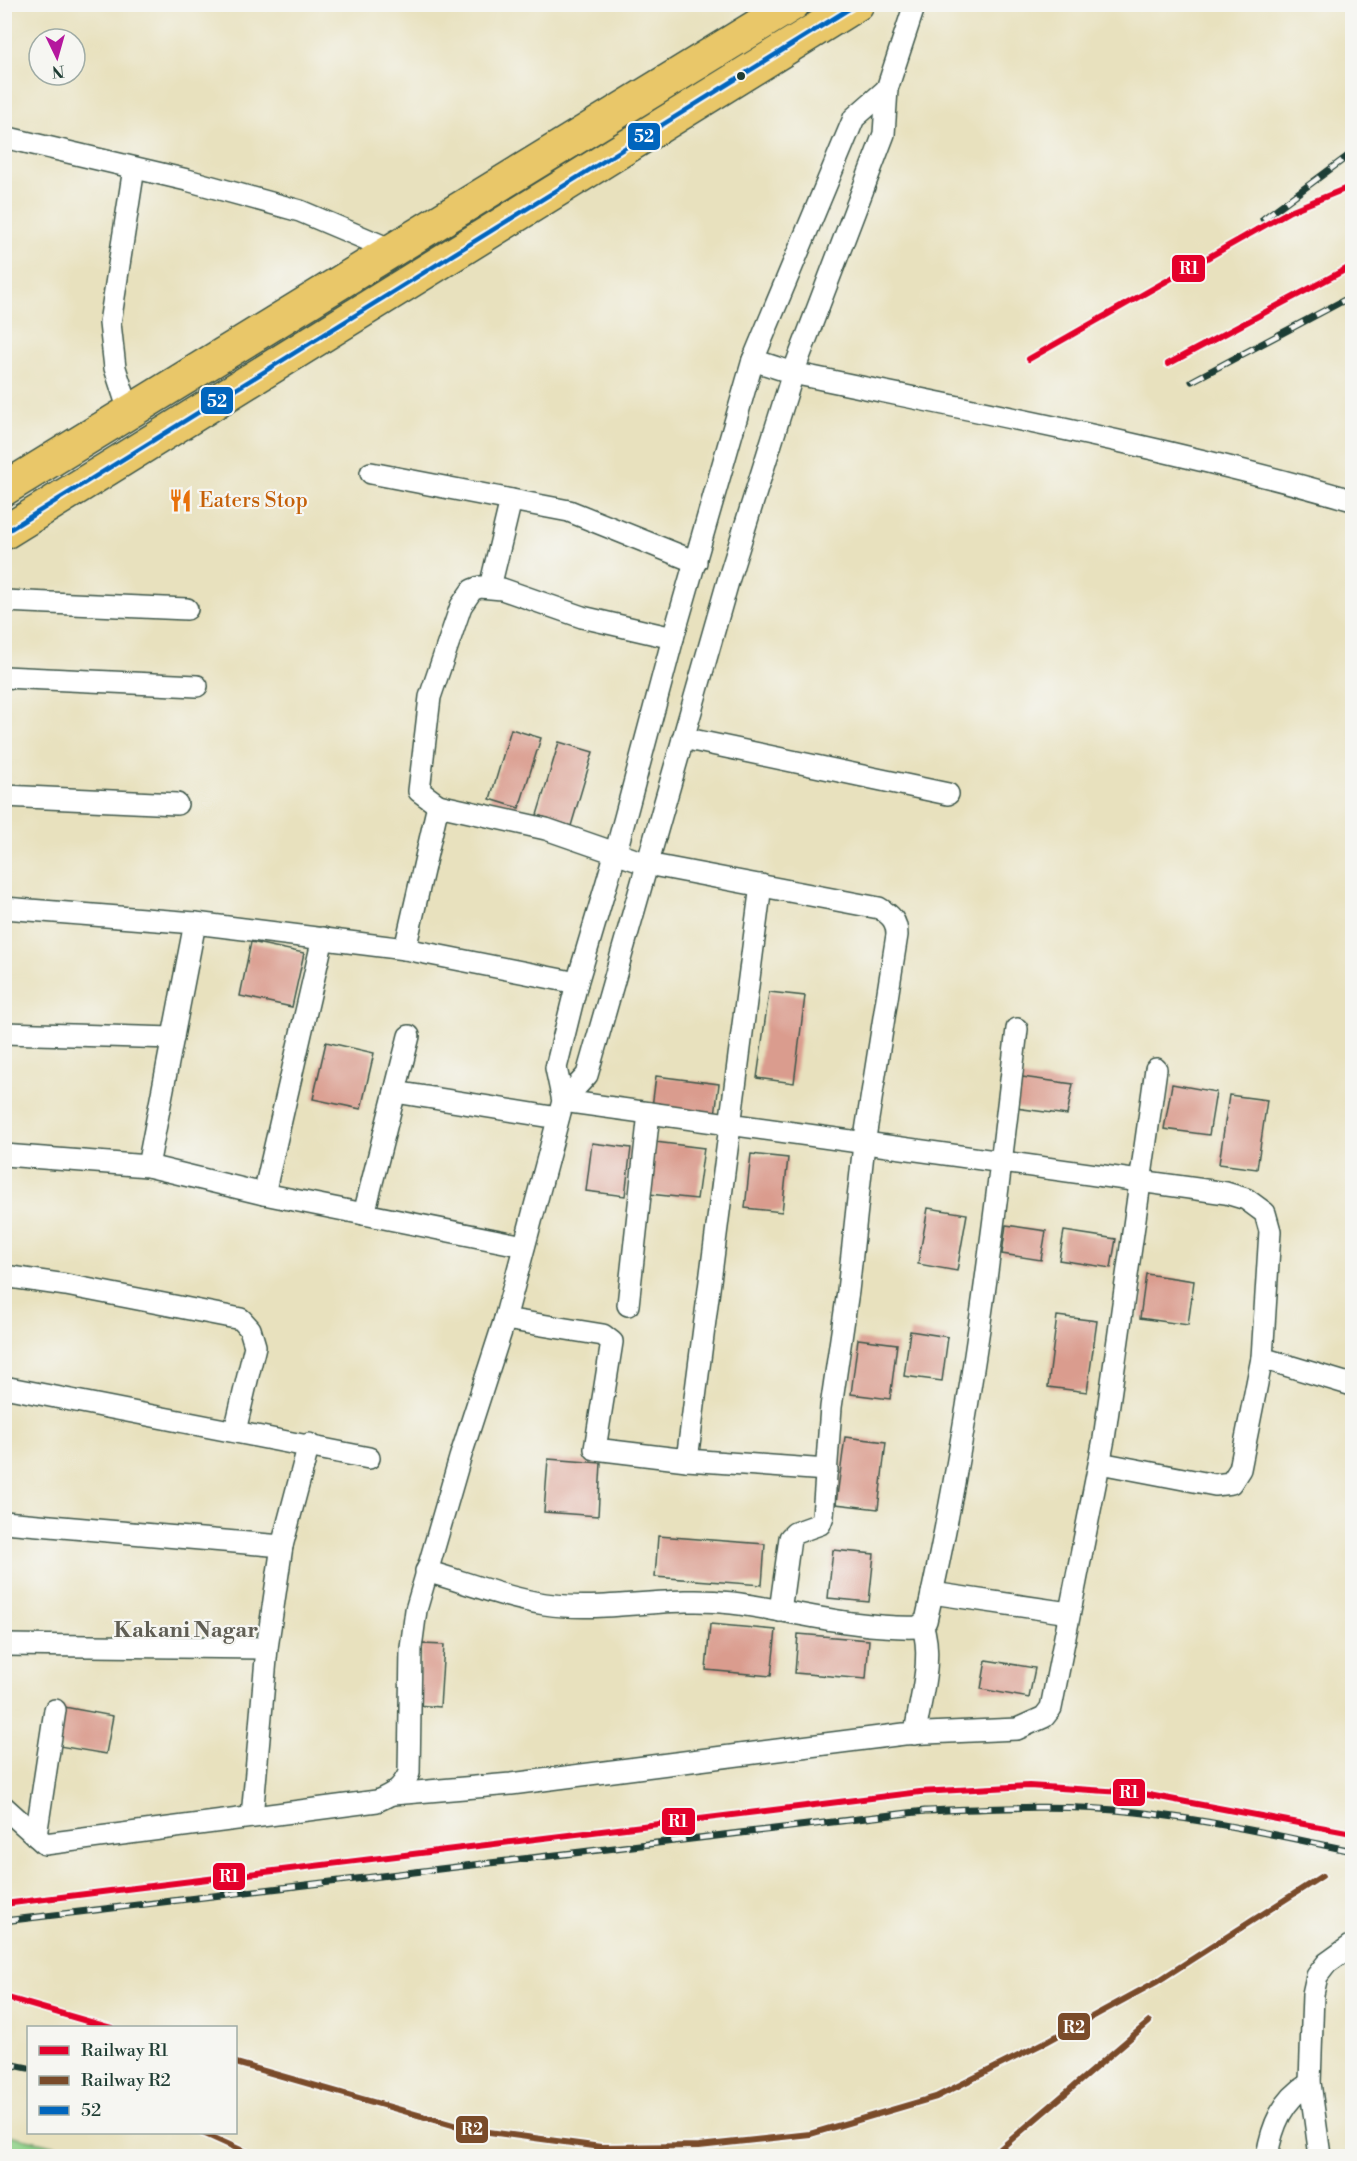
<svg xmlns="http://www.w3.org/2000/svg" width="1357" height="2161" viewBox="0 0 1357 2161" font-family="'Libre Bodoni',serif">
  <rect width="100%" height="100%" fill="#f6f6f2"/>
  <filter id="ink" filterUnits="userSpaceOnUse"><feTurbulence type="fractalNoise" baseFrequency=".0167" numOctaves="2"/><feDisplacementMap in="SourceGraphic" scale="12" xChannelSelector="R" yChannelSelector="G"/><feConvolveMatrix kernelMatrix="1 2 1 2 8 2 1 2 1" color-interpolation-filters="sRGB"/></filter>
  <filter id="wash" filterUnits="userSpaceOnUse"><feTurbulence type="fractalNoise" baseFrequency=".008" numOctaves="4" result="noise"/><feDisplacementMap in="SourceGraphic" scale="24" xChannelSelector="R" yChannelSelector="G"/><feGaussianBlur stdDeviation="1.35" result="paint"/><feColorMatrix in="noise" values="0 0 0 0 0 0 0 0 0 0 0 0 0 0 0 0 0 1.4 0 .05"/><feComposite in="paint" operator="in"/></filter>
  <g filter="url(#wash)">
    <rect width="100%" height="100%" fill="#e8e1be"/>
    <polygon fill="#91d28a" stroke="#58885f" stroke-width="1.5" points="5,2134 99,2156 5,2156"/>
    <g id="blocks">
      <g fill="#da9c8e">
        <polygon points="511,729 541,738 519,808 490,799"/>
        <polygon points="559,742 593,752 571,826 537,815"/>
        <polygon points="251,942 304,953 292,1007 240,996"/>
        <polygon points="769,992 805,996 794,1083 757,1078"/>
        <polygon points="326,1042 374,1053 361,1109 313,1099"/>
        <polygon points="656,1076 719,1084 715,1115 652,1107"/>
        <polygon points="1022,1077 1073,1084 1067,1115 1016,1108"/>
        <polygon points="1172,1084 1216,1092 1209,1135 1164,1129"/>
        <polygon points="1229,1095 1267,1100 1257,1169 1219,1164"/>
        <polygon points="655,1142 704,1148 697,1199 649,1194"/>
        <polygon points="592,1143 631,1148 625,1196 586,1191"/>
        <polygon points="751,1154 788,1158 782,1212 745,1208"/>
        <polygon points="928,1208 967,1214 957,1271 918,1264"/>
        <polygon points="1006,1225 1046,1231 1041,1260 1002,1254"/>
        <polygon points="1064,1231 1116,1239 1111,1268 1059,1260"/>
        <polygon points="1146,1274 1194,1281 1188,1325 1140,1318"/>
        <polygon points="1057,1316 1097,1321 1087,1392 1048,1387"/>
        <polygon points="910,1331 948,1337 942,1381 904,1376"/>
        <polygon points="858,1339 897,1344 890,1399 851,1394"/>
        <polygon points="845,1437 886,1442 878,1509 836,1504"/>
        <polygon points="548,1459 601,1463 598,1516 544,1512"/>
        <polygon points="658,1536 765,1544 762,1585 655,1577"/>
        <polygon points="833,1550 874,1554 869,1602 828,1598"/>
        <polygon points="710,1624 776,1630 771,1676 706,1670"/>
        <polygon points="798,1634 869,1640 866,1679 795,1673"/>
        <polygon points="422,1644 444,1645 440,1707 417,1705"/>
        <polygon points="986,1660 1035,1668 1029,1698 981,1689"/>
        <polygon points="59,1706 113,1716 106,1754 53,1745"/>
      </g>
    </g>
  </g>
  <g filter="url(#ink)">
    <use href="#blocks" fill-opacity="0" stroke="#3d5649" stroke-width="1.5"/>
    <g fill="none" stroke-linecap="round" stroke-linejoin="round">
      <defs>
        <g id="minor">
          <polyline points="4,137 187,180 300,211 392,250"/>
          <path d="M753,360L793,373C980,412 1168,447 1352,500"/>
          <polyline points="129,411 115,368 110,323 134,168"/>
          <polyline points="371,473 569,511 696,562"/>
          <polyline points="490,587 511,500"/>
          <polyline points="4,601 187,609"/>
          <polyline points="4,677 197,686"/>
          <polyline points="683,738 948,794"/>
          <polyline points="4,796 177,804"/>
          <path d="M438,805L546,829L647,864L879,908C891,915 897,921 897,935L864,1144L848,1291L831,1407L823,1516L820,1524L795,1533L790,1538L780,1611"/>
          <polyline points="4,908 195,923 405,949 438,805 419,791 430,697 461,606 472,590 480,587 502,589 582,617 673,638"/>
          <polyline points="405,949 577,983"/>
          <polyline points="4,1033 173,1038"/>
          <polyline points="395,1092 558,1118"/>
          <polyline points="563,1101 587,1075 729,578 793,373 884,134 887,89 915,4"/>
          <polyline points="563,1101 1226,1193 1246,1199 1265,1213 1270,1231 1262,1358 1352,1385"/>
          <polyline points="4,1155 148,1166 264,1194 524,1246"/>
          <polyline points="148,1166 195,923"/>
          <polyline points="264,1194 323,938"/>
          <polyline points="364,1214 409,1036"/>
          <polyline points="4,1276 66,1285 241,1319 250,1329 255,1346 235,1431"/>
          <polyline points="628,1305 649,1113"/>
          <polyline points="505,1319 603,1335 612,1342 595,1449 687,1460 827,1470"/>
          <polyline points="4,1387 369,1458"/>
          <polyline points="687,1460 761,885"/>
          <polyline points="1100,1463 1215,1485 1231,1483 1240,1469 1262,1358"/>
          <polyline points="4,1522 282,1546"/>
          <path d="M426,1571C465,1582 505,1598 545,1604C605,1613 669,1595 732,1603C794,1611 856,1629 918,1627L926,1621C970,1426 994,1227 1017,1029"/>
          <polyline points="932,1593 1069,1613"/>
          <polyline points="4,1645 267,1648"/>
          <path d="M915,1734C920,1699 934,1657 922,1624"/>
          <polyline points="393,1794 511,1784 904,1734 1017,1729 1044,1717 1051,1708 1104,1439 1156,1069"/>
          <path d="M4,1807L45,1844L377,1801C393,1794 402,1789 409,1773L411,1648L416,1610L460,1458L505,1319L563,1101L556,1068L577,983L615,855L673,638L753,360L854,118L887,89"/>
          <polyline points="252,1817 267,1648 282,1546 309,1444"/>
          <polyline points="36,1836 55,1710"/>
          <path d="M1267,2156C1272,2126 1282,2100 1310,2083"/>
          <polyline points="1320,2156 1310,2083 1313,1994 1317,1976 1327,1963 1352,1945"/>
        </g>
        <g id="primary">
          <polyline points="4,489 793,4"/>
          <polyline points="4,533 857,4"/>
        </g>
      </defs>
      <use href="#minor" stroke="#3d5649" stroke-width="24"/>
      <use href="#primary" stroke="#3d5649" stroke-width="36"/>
      <use href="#minor" stroke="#fff" stroke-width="21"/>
      <use href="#primary" stroke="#e9c769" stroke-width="33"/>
      <defs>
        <g id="rail">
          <polyline points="1263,219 1352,153"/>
          <polyline points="1029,359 1290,211 1352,186"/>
          <polyline points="1168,364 1352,266"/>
          <polyline points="1192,381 1352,296"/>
          <polyline points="4,1904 920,1792 1029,1786 1138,1793 1352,1833"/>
          <path d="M4,1921L925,1811C994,1808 1066,1804 1136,1812C1209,1820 1281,1836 1352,1851"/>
          <polyline points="4,1997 111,2028"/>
          <polyline points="4,2063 28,2068"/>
          <polyline points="236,2063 467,2129 601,2147 699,2146 810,2134 936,2097 1046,2042 1158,1981 1322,1876"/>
          <polyline points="201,2132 254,2156"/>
        </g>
      </defs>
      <use href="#rail" stroke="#1f3d34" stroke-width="7"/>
      <use href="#rail" stroke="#f6f6f2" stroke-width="4.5" stroke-dasharray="14" stroke-linecap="butt"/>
      <defs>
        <polyline id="bus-1" points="4,533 857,4"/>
      </defs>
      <use href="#bus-1" stroke="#f6f6f2" stroke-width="9"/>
      <use href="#bus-1" stroke="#0065bd" stroke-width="4.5"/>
      <defs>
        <g id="rail-1">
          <polyline points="1029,359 1290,211 1352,186"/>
          <polyline points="1168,364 1352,266"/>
          <polyline points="4,1904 920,1792 1029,1786 1138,1793 1352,1833"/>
          <polyline points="4,1997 111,2028"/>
        </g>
        <g id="rail-2">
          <polyline points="236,2063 467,2129 601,2147 699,2146 810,2134 936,2097 1046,2042 1158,1981 1322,1876"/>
          <polyline points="201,2132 254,2156"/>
          <polyline points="992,2156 1149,2022"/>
        </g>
      </defs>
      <use href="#rail-1" stroke="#f6f6f2" stroke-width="10"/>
      <use href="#rail-2" stroke="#f6f6f2" stroke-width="10"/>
      <use href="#rail-1" stroke="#e4002b" stroke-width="6"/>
      <use href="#rail-2" stroke="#7a4b2a" stroke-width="6"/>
    </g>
  </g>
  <defs>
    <symbol id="restaurant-bare" viewBox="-9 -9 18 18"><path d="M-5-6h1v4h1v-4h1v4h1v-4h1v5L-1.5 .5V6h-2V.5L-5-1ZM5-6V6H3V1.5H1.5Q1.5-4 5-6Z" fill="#e8710a" stroke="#f6f6f2" stroke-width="2.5" paint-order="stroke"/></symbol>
  </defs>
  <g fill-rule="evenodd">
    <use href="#restaurant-bare" x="164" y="484" width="33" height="33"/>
  </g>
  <circle fill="#1f3d34" stroke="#f6f6f2" stroke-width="2" cx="741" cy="76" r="5"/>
  <g text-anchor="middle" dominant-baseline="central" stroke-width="4.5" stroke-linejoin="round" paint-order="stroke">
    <g font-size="21" fill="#c56008" stroke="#f6f6f2" text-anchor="start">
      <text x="199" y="501">Eaters Stop</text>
    </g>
    <g font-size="22" font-weight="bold" fill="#605e54" stroke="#f6f6f2">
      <text x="186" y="1630">Kakani Nagar</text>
    </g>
  </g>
  <g stroke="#f6f6f2" stroke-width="2">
    <rect x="627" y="122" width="34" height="29" rx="6" fill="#0065bd"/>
    <rect x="1171" y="254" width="35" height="29" rx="6" fill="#e4002b"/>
    <rect x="200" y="386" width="34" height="29" rx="6" fill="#0065bd"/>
    <rect x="1112" y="1778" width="34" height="29" rx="6" fill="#e4002b"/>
    <rect x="661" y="1807" width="35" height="29" rx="6" fill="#e4002b"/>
    <rect x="212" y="1862" width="34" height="29" rx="6" fill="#e4002b"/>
    <rect x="1057" y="2012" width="34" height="29" rx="6" fill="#7a4b2a"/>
    <rect x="455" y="2115" width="34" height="29" rx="6" fill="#7a4b2a"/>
  </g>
  <g font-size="16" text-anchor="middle" font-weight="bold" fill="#fff">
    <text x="644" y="142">52</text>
    <text x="1189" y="274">R1</text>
    <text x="217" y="407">52</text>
    <text x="1129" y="1798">R1</text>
    <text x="678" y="1827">R1</text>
    <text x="229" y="1882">R1</text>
    <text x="1074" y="2033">R2</text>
    <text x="472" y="2135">R2</text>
  </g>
  <rect width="1357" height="2161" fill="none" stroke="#f6f6f2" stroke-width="24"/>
  <rect x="27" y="2026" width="210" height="108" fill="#f6f6f2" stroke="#a0aca6" stroke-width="1.5"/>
  <rect x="39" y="2046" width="30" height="9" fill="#e4002b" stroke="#a0aca6" stroke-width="1.5"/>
  <text x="81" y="2056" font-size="18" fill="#1f3d34">Railway R1</text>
  <rect x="39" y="2076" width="30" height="9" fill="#7a4b2a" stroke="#a0aca6" stroke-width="1.5"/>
  <text x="81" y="2086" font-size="18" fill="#1f3d34">Railway R2</text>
  <rect x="39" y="2106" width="30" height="9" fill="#0065bd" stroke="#a0aca6" stroke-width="1.5"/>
  <text x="81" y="2116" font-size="18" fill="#1f3d34">52</text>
  <g transform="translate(57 57) rotate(175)"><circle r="28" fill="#f6f6f2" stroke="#a0aca6" stroke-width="1.5"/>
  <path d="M0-4.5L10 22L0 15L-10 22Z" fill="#b5179e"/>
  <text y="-9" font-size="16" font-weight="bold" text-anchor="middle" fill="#1f3d34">N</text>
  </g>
</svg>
